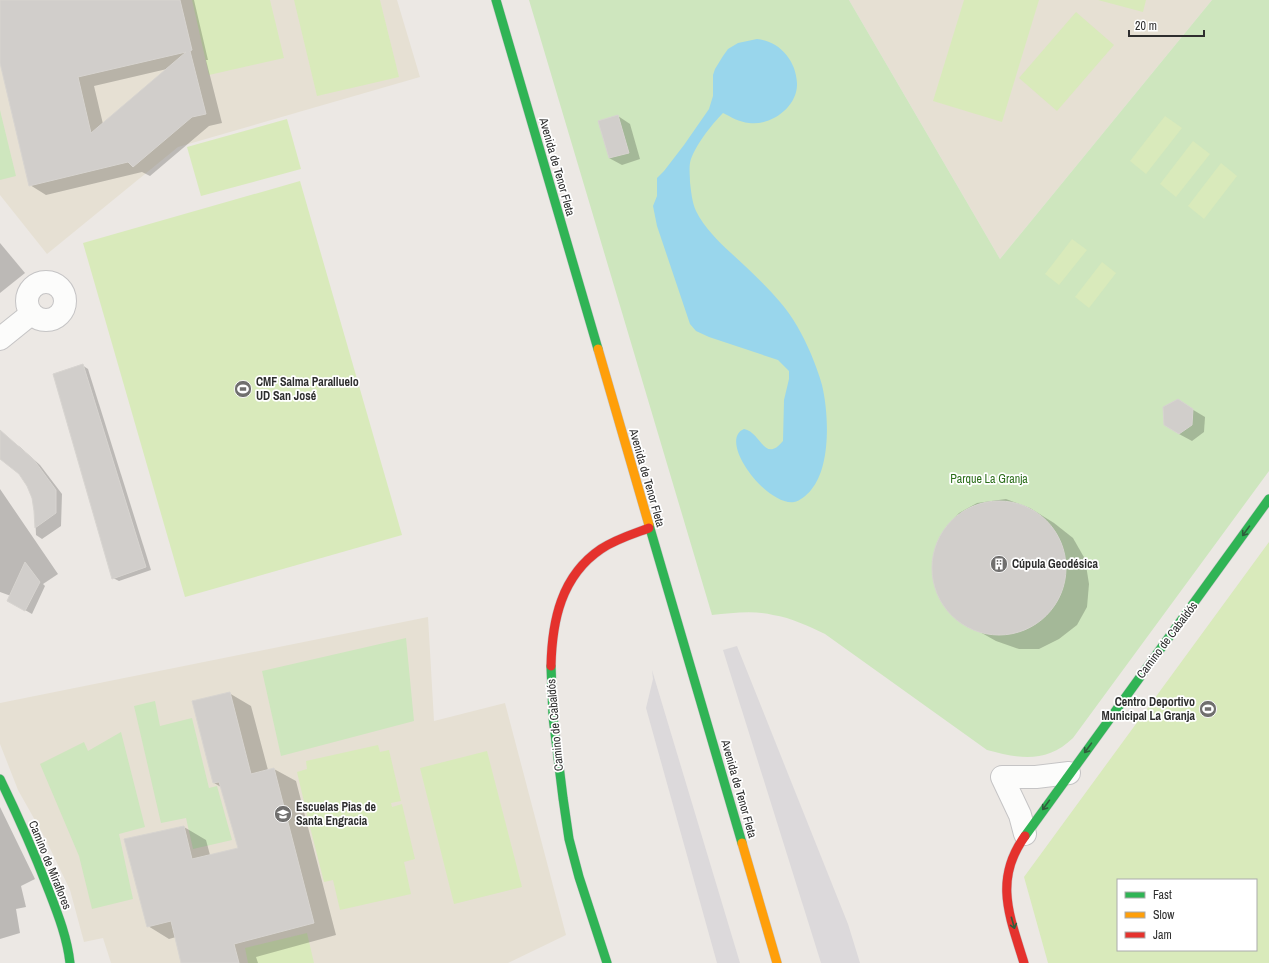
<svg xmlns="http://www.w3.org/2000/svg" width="1269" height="963" viewBox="0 0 1269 963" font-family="'Archivo Narrow',sans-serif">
  <rect width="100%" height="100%" fill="#ece8e4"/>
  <g fill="#dcd9db">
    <polygon points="737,646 848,924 860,963 821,963 723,650"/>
    <polygon points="652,670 740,963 717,963 646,708 653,679"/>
  </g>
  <g fill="#e6e0d3">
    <polygon points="0,0 397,0 420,77 178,147 47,254 0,195"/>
    <polygon points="849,0 1212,0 1000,259"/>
    <polygon points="428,617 434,721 505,703 566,935 508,963 111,963 103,938 84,942 70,890 45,838 18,790 0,744 0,703"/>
  </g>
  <g fill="#cee6be">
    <path d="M529,0H849L1000,259L1212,0H1269V471L1073,738C1047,763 1020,759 987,750L825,634C808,626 792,618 773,615C754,610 732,613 712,615Z"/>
    <polygon points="0,110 16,176 0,180"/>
    <polygon points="406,638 414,721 281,756 262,671"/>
    <polygon points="155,701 160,726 192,718 209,788 217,786 232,840 193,849 186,818 161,823 134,706"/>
    <polygon points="121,732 145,827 119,834 133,899 92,909 79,856 40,764 84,742 88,751"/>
  </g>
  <g fill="#d9eabb" fill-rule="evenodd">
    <polygon points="192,0 270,0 284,58 209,75"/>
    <polygon points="294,0 380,0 399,77 317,96"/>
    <polygon points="964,0 1039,0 1002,122 933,101"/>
    <polygon points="1098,0 1146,0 1143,12"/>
    <polygon points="1076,12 1114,45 1057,111 1019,78"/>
    <polygon points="1165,116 1182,128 1146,174 1130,161"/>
    <polygon points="287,119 301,169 201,196 187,147"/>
    <polygon points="1193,141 1210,154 1176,197 1160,184"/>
    <polygon points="1221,163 1237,176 1204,219 1188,206"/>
    <polygon points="300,181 402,535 185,597 83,243"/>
    <polygon points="1072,239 1087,250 1059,285 1045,274"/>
    <polygon points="1102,262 1116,273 1089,308 1075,297"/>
    <path d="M1269,542V963H1048L1024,877ZM1118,880H1256V950H1118Z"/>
    <polygon points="378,745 380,752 389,750 401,801 391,803 392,807 402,804 415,859 404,862 411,894 340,910 333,880 324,882 310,827 320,824 319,821 309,823 297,772 307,769 306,761"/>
    <polygon points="487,751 522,887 454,904 420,768"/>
    <polygon points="307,933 314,963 248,963 245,948"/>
  </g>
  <path fill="#99d6ec" d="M757,39C779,41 796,60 797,83C798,107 771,126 749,123C739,122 731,117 723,113C712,124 693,148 690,163C689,169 690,176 690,182C691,191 692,202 696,211C704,227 718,241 731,253C748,269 765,284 780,302C793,317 803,335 811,354C815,364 819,374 822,385C829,414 831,467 811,490C807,495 800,501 794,502C766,506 717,440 744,429C761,432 764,464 783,441L784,400L789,379V371L778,360L709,337L696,331L690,324L657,226L653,206L657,196V178L664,171L684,145L709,109L713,96V75L715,69L723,56L728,49L738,43Z"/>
  <g fill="#0003" fill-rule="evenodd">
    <path d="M0,0H194L208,60H206L222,123L209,126L150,176L142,172L46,195L30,185L0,59ZM167,69L103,124L94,86Z"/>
    <polygon points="618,116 630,124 640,159 622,165 609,158"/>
    <polygon points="0,243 25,273 0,293"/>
    <polygon points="82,365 88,369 151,570 119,581 113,578"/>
    <polygon points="1190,408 1205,417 1204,432 1192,441 1179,434"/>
    <polygon points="0,433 20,447 40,465 62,494 61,526 42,539 36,535 35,511 32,498 28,485 20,474 0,458"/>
    <polygon points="0,489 58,574 43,584 45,586 32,614 9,601 11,596 0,592"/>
    <polygon points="1006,499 1030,508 1054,523 1073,538 1085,559 1089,584 1087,607 1077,625 1059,639 1039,649 1019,649 996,641 971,627 950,611 939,592 934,570 935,549 944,530 959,513 977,503"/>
    <polygon points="229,693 251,706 268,770 274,769 296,781 336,935 256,957 258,963 182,963 176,937 169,939 148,926 184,827 206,840 210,855 239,849 221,787 214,783"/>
    <polygon points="0,807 35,879 21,886 26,907 16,909 20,933 0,939"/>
  </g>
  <g fill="#d1cecb" stroke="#d7d4d0" fill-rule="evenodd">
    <path d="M0,0H180L192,50L190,51L206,114L192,117L133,167L128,162L29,186L0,63ZM186,52L91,133L78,77Z"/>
    <polygon points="618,115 629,153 609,158 598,121"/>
    <polygon points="83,364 146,567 112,579 53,374"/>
    <polygon points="1178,399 1193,409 1192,425 1179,434 1164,425 1163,407"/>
    <polygon points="0,430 34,460 56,490 56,513 35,528 34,511 32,498 27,486 19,474 0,459"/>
    <circle cx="999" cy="568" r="67"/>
    <polygon points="25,562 40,582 25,611 7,601"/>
    <polygon points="230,692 251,774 274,768 314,923 234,944 239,963 181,963 171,921 147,927 124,839 184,826 192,859 238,848 219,782 213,783 192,701"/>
  </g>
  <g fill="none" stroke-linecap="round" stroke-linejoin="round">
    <defs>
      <g id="street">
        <circle cx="46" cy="301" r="19"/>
        <polyline points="0,339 31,314"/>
        <polyline points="1025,834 1020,815 1002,777 1036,777 1069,773"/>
      </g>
      <g id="fast">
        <polyline points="496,0 598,349"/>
        <polyline points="649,525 742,843"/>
        <polyline points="551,666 553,717 563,798 569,839 579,877 607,963"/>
        <path d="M0,779C17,814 33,850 47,886C57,912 67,936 70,963"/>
        <polyline points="1025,836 1269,499"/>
      </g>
      <g id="slow">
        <polyline points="598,349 649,525"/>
        <polyline points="742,843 777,963"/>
      </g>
      <g id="jam">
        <path d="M551,666C552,621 561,576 601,549C616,539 633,534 649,528"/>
        <path d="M1024,963C1010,917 993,880 1025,836"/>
      </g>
    </defs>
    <use href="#street" stroke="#c5c4c5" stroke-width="24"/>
    <use href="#fast" stroke="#c5c4c5" stroke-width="10"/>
    <use href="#slow" stroke="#c5c4c5" stroke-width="10"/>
    <use href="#jam" stroke="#c5c4c5" stroke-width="10"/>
    <use href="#street" stroke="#fcfcfb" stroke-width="22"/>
    <use href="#fast" stroke="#30b455" stroke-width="9"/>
    <use href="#slow" stroke="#ff9f0a" stroke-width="9"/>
    <use href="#jam" stroke="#e5322d" stroke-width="9"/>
  </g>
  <defs><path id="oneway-shaft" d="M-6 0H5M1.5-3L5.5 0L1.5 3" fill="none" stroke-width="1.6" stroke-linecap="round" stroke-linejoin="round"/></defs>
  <g stroke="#2f5d3c">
    <use href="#oneway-shaft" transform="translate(1246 531) rotate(126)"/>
    <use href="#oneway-shaft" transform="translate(1088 748) rotate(126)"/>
    <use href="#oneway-shaft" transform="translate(1046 805) rotate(126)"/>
    <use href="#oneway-shaft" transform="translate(1013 923) rotate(74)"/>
  </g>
  <defs>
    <symbol id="stadium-disc" viewBox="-11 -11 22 22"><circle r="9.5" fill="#706f6e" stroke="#fff"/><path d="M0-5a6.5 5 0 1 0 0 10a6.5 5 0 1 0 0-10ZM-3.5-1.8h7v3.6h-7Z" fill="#fff"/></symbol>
    <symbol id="building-disc" viewBox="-11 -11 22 22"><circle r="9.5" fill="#706f6e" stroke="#fff"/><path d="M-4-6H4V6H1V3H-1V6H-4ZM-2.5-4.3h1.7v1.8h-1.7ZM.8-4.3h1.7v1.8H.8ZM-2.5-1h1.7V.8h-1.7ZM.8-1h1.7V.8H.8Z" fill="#fff"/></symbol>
    <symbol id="school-disc" viewBox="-11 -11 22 22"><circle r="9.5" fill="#706f6e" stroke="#fff"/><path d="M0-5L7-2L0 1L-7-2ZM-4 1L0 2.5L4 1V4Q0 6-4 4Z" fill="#fff"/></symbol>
  </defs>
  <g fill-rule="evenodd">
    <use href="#stadium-disc" x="233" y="379" width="20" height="20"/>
    <use href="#building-disc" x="989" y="554" width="20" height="20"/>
    <use href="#stadium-disc" x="1198" y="699" width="20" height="20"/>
    <use href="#school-disc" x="273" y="804" width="20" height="20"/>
  </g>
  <g text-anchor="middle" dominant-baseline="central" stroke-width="3.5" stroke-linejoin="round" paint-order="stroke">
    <g font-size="12" fill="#2e2e2e" stroke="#fff">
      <text transform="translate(557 167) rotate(74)">Avenida de Tenor Fleta</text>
      <text transform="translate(647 478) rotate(74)">Avenida de Tenor Fleta</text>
      <text transform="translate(1167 640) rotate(-53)">Camino de Cabaldós</text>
      <text transform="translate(555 725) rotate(-95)">Camino de Cabaldós</text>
      <text transform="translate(739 789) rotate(74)">Avenida de Tenor Fleta</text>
      <text transform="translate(50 865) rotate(68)">Camino de Miraflores</text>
    </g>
    <g font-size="12" font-weight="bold" fill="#2e2e2e" stroke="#fff" text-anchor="start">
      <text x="256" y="382">CMF Salma Paralluelo<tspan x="256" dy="14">UD San José</tspan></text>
      <text x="1012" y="564">Cúpula Geodésica</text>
      <text x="1195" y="702" text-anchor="end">Centro Deportivo<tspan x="1195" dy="14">Municipal La Granja</tspan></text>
      <text x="296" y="807">Escuelas Pias de<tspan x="296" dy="14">Santa Engracia</tspan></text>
    </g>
    <g font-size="12" fill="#2c6e1b" stroke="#fff">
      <text x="989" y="479">Parque La Granja</text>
    </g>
  </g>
  <rect x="1117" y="879" width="140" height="72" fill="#ffffff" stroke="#ababab"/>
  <rect x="1125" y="892" width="20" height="6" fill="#30b455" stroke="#ababab"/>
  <text x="1153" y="899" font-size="12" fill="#2e2e2e">Fast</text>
  <rect x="1125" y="912" width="20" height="6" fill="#ff9f0a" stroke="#ababab"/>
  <text x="1153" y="919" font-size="12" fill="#2e2e2e">Slow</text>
  <rect x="1125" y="932" width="20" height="6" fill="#e5322d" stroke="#ababab"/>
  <text x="1153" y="939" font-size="12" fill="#2e2e2e">Jam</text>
  <path d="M1129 30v6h75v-6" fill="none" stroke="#2e2e2e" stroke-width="2"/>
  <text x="1135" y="30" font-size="12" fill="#2e2e2e" stroke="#ffffff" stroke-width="3" paint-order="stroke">20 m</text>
</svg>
